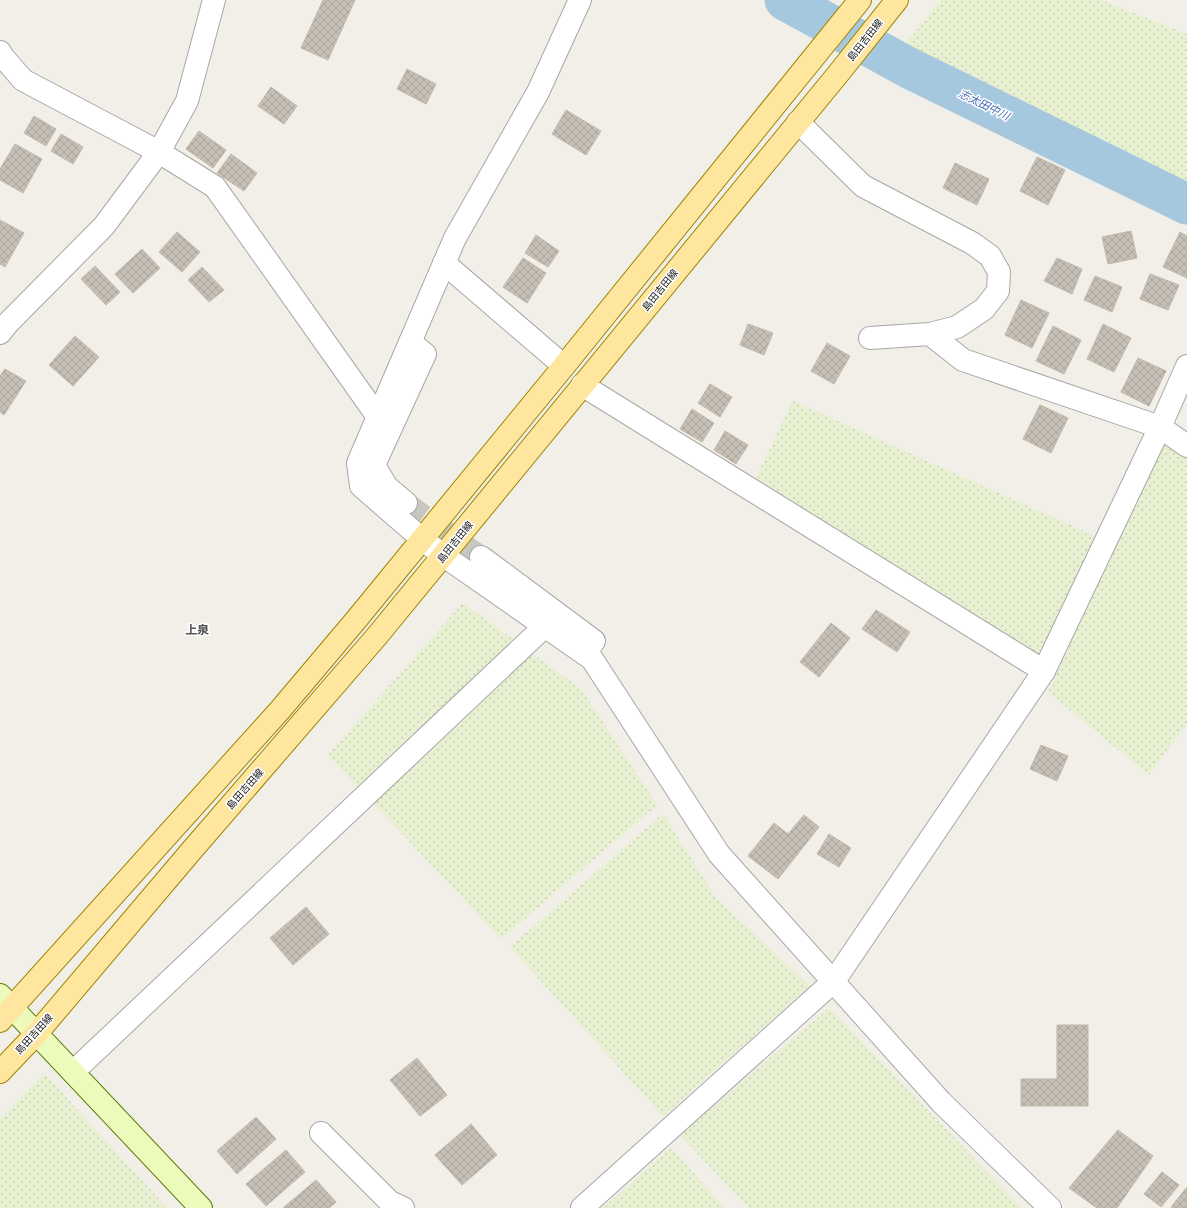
<svg xmlns="http://www.w3.org/2000/svg" width="1187" height="1208" viewBox="0 0 1187 1208" font-family="Figtree,'Noto Sans JP',sans-serif">
  <defs>
    <pattern id="farmland-dots" width="8" height="8" patternUnits="userSpaceOnUse"><rect width="8" height="8" fill="#e8f0d2"/><path d="M2 2h.1M6 6h.1" fill="none" stroke="#c7ceb4" stroke-width="1.8" stroke-linecap="round"/></pattern>
    <pattern id="building-cross-hatch" width="8" height="8" patternUnits="userSpaceOnUse"><rect width="8" height="8" fill="#c6bfb6"/><path d="M0 0l8 8M0 8l8-8" fill="none" stroke="#aaa49c"/></pattern>
  </defs>
  <rect width="100%" height="100%" fill="#f1efe7"/>
  <g fill="url(#farmland-dots)">
    <polygon points="941,0 1101,0 1187,34 1187,182 906,44"/>
    <polygon points="793,401 1106,541 1032,664 756,477"/>
    <polygon points="1166,440 1187,458 1187,723 1149,775 1048,692"/>
    <polygon points="463,603 582,690 657,805 501,939 328,755"/>
    <polygon points="663,814 716,898 810,986 663,1116 510,947"/>
    <polygon points="829,1008 1022,1208 749,1208 680,1135"/>
    <polygon points="44,1073 167,1208 0,1208 0,1120"/>
    <polygon points="671,1148 725,1208 603,1208"/>
  </g>
  <g fill="none" stroke-linecap="round" stroke-linejoin="round">
    <polyline stroke="#a6c8df" stroke-width="41" points="785,0 909,68 1187,204"/>
  </g>
  <g fill="url(#building-cross-hatch)" stroke="#c3b9a9">
    <polygon points="323,0 355,0 328,60 301,48"/>
    <polygon points="407,69 436,84 426,104 397,89"/>
    <polygon points="271,87 297,106 284,124 258,106"/>
    <polygon points="566,110 601,131 586,155 552,134"/>
    <polygon points="34,116 56,129 46,146 24,133"/>
    <polygon points="199,131 226,150 213,168 186,149"/>
    <polygon points="61,134 83,147 73,164 51,151"/>
    <polygon points="15,144 42,159 23,193 0,180 0,169"/>
    <polygon points="231,154 257,173 244,191 217,173"/>
    <polygon points="1037,157 1065,170 1048,205 1020,191"/>
    <polygon points="955,163 989,179 977,205 943,188"/>
    <polygon points="0,220 24,233 5,267 0,264"/>
    <polygon points="1131,231 1137,258 1108,264 1102,237"/>
    <polygon points="177,232 200,252 182,272 159,252"/>
    <polygon points="1180,232 1187,236 1187,278 1163,267"/>
    <polygon points="536,235 559,251 548,267 525,253"/>
    <polygon points="142,249 160,268 133,293 115,274"/>
    <polygon points="523,258 546,273 527,303 503,287"/>
    <polygon points="1057,258 1082,269 1072,294 1044,281"/>
    <polygon points="95,266 120,292 106,305 81,279"/>
    <polygon points="202,267 224,290 209,302 188,280"/>
    <polygon points="1150,274 1179,285 1168,310 1140,299"/>
    <polygon points="1095,276 1122,287 1112,312 1084,300"/>
    <polygon points="1021,300 1049,313 1032,348 1005,335"/>
    <polygon points="748,324 773,333 764,355 740,345"/>
    <polygon points="1103,324 1131,338 1114,372 1087,359"/>
    <polygon points="1053,326 1081,340 1064,374 1036,361"/>
    <polygon points="75,336 99,357 73,386 49,365"/>
    <polygon points="827,343 850,356 834,384 811,371"/>
    <polygon points="1138,358 1166,371 1149,406 1121,392"/>
    <polygon points="5,369 26,381 4,415 0,412 0,376"/>
    <polygon points="710,384 732,397 720,417 698,403"/>
    <polygon points="1040,405 1068,418 1051,453 1023,439"/>
    <polygon points="692,409 714,423 702,442 680,429"/>
    <polygon points="725,431 748,445 736,464 714,450"/>
    <polygon points="876,610 910,632 897,652 862,629"/>
    <polygon points="831,623 850,638 819,677 800,662"/>
    <polygon points="1041,745 1068,756 1057,781 1030,769"/>
    <polygon points="804,815 819,827 778,879 748,856 774,823 788,834"/>
    <polygon points="829,834 851,848 839,867 817,854"/>
    <polygon points="306,907 329,934 293,965 270,938"/>
    <polygon points="1057,1025 1088,1025 1088,1106 1021,1106 1021,1079 1057,1079"/>
    <polygon points="417,1058 447,1095 420,1116 390,1080"/>
    <polygon points="256,1117 276,1139 237,1174 217,1151"/>
    <polygon points="471,1124 497,1155 462,1185 435,1155"/>
    <polygon points="1118,1130 1153,1156 1117,1208 1097,1208 1069,1188"/>
    <polygon points="286,1150 305,1172 266,1206 246,1184"/>
    <polygon points="1162,1172 1179,1185 1161,1207 1144,1194"/>
    <polygon points="316,1180 336,1202 329,1208 283,1208"/>
    <polygon points="1187,1187 1187,1208 1172,1208 1171,1207"/>
  </g>
  <g fill="none" stroke-linecap="round" stroke-linejoin="round">
    <polyline stroke="#c7c6bf" stroke-width="22" stroke-dasharray="22 11" stroke-linecap="butt" points="406,503 481,557"/>
    <defs>
      <g id="street">
        <polyline points="580,0 538,92 455,238 358,463 361,486 422,539 444,556 592,659 719,854 941,1102 1050,1208"/>
        <polyline points="0,52 3,57 23,80 159,152 215,187 378,417"/>
        <polyline points="798,122 863,186 972,243 990,256 999,272 998,291 984,309 957,327 930,334 870,338"/>
        <polyline points="444,263 564,366"/>
        <polyline points="0,333 8,323 104,226 159,152 187,101 214,0"/>
        <polyline points="930,334 963,360 1160,427 1187,446"/>
        <polyline points="582,385 1044,671"/>
        <polyline points="406,503 387,487 374,465 425,354 410,342"/>
        <polyline points="481,557 594,641 585,654"/>
        <polyline points="73,1072 545,626"/>
        <polyline points="321,1133 390,1202 403,1208"/>
        <polyline points="582,1208 834,981 1044,671 1160,427 1187,366"/>
      </g>
      <polyline id="secondary" points="0,995 201,1208"/>
      <g id="primary">
        <polyline points="0,1021 280,710 356,620 564,366 860,0"/>
        <polyline points="0,1072 37,1033 192,850 377,636 838,74 897,0"/>
      </g>
    </defs>
    <use href="#street" stroke="#a7a7a7" stroke-width="24"/>
    <use href="#secondary" stroke="#5a7d02" stroke-width="24"/>
    <use href="#primary" stroke="#9d8500" stroke-width="24"/>
    <use href="#street" stroke="#fff" stroke-width="22"/>
    <use href="#secondary" stroke="#ecfbbb" stroke-width="22"/>
    <use href="#primary" stroke="#fee69f" stroke-width="22"/>
  </g>
  <g text-anchor="middle" dominant-baseline="central" stroke-width="3" stroke-linejoin="round" paint-order="stroke">
    <g font-size="10" fill="#202020" stroke="#fff">
      <text transform="translate(865 40) rotate(-52)">島田吉田線</text>
      <text transform="translate(660 290) rotate(-51)">島田吉田線</text>
      <text transform="translate(455 542) rotate(-51)">島田吉田線</text>
      <text transform="translate(245 789) rotate(-49)">島田吉田線</text>
      <text transform="translate(34 1034) rotate(-48)">島田吉田線</text>
    </g>
    <g font-size="11" font-style="italic" fill="#496cb4" stroke="#fff">
      <text transform="translate(984 105) rotate(26)">志太田中川</text>
    </g>
    <g font-size="12" font-weight="bold" fill="#535353" stroke="#fff">
      <text x="197" y="630">上泉</text>
    </g>
  </g>
</svg>
